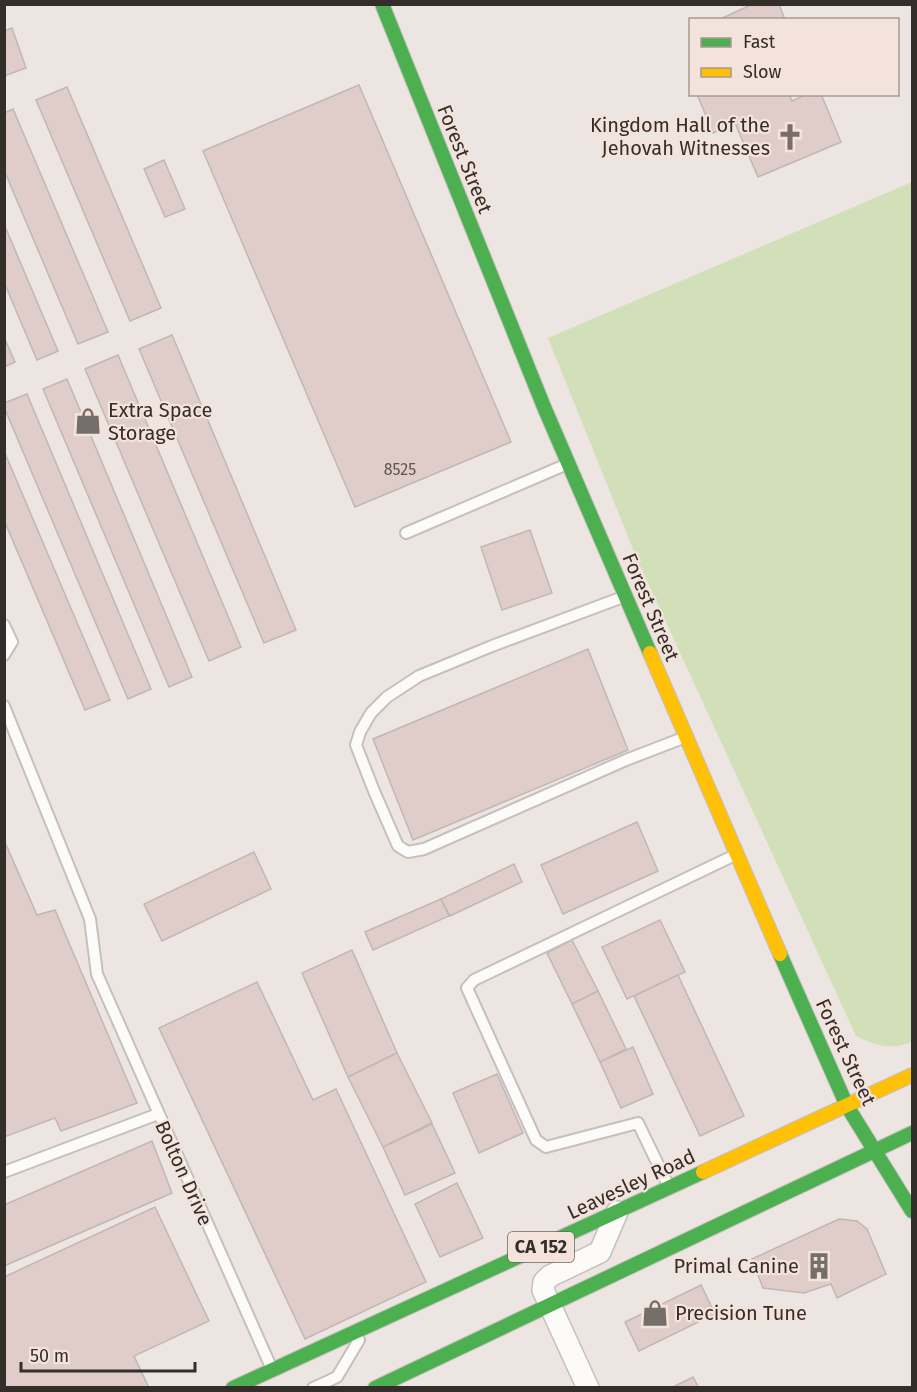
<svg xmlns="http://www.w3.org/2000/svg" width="917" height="1392" viewBox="0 0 917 1392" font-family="'Fira Sans',sans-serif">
  <rect width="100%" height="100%" fill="#ede5e1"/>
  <path fill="#d2e0b9" d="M912,182V1042C892,1050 876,1046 856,1036L637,559L548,338Z"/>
  <g fill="#e0ccc9" stroke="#bfb8b6" stroke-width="1.5">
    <polygon points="753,4 779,4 785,20 718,20"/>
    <polygon points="12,28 26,68 4,76 4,31"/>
    <polygon points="359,85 511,442 355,507 203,151"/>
    <polygon points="67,87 161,308 130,321 36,100"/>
    <polygon points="697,94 789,94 792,101 807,94 821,94 841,142 758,177 735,123 713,133"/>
    <polygon points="13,109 108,332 78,344 4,170 4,113"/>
    <polygon points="164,160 185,209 165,217 144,169"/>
    <polygon points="4,224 58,351 37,360 4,282"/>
    <polygon points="172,335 296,630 264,643 139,349"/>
    <polygon points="4,337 15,362 4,367"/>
    <polygon points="118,355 241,647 209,661 85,369"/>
    <polygon points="67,379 192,677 169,687 43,389"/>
    <polygon points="27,394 151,689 128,699 4,407 4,403"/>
    <polygon points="4,451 110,700 85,710 4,520"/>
    <polygon points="530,530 552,593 502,610 481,547"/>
    <polygon points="588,649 628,750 413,840 373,739"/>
    <polygon points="637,822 658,871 563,914 541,865"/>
    <polygon points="4,840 37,915 55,910 137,1103 61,1131 55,1118 4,1137"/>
    <polygon points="254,852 271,889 162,941 144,904"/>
    <polygon points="514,864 522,882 450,916 441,899"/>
    <polygon points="441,899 449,916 373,950 365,932"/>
    <polygon points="660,920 685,972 627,999 602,947"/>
    <polygon points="572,940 598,991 572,1004 547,953"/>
    <polygon points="352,950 397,1053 348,1077 302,973"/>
    <polygon points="678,975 744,1116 700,1136 634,996"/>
    <polygon points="257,982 313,1100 336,1089 426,1282 305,1339 159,1028"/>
    <polygon points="598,991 626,1049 600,1062 572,1004"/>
    <polygon points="633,1047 653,1094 621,1108 600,1062"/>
    <polygon points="397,1053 432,1123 383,1147 348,1077"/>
    <polygon points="497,1074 523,1133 479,1153 453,1093"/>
    <polygon points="432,1124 455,1173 405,1195 383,1147"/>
    <polygon points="152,1141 172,1193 4,1266 4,1205"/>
    <polygon points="457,1183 483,1238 440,1257 415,1204"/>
    <polygon points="155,1207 209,1321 134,1356 149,1388 4,1388 4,1277"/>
    <polygon points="839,1219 857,1221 867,1229 886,1274 837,1298 831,1284 804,1293 763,1288 752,1259"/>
    <polygon points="701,1285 715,1314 639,1351 625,1322"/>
    <polygon points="693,1377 699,1388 671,1388"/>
  </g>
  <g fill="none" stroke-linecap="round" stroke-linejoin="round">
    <defs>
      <g id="lane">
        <polyline points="406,533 565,465"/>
        <polyline points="623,597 492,646 419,676 387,697 371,713 360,732 356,745 374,791 398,846 408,852 424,849 626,760 683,738"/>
        <polyline points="4,625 12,642 4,655"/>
        <polyline points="4,706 90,919 97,974 271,1367"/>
        <polyline points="4,1172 158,1114"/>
        <polyline points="667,1183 638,1123 546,1147 536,1140 467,988 474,980 735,855"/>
        <polyline points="313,1388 337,1377 359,1340"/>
      </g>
      <polyline id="street" points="588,1388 543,1290 544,1282 550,1276 600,1252 617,1212"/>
      <g id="fast">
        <polyline points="382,4 544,407 650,653"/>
        <polyline points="780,954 847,1106 912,1211"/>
        <polyline points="233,1388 703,1172"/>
        <polyline points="375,1388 912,1133"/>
      </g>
      <g id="slow">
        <polyline points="650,653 780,954"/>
        <polyline points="703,1172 912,1075"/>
      </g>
    </defs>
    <use href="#lane" stroke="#c6c0bc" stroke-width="14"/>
    <use href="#street" stroke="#c6c0bc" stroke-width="24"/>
    <use href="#fast" stroke="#c6c0bc" stroke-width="16"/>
    <use href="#slow" stroke="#c6c0bc" stroke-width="16"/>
    <use href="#lane" stroke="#fcfbfa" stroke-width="10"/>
    <use href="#street" stroke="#fcfbfa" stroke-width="21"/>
    <use href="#fast" stroke="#4caf50" stroke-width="14"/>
    <use href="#slow" stroke="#ffc107" stroke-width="14"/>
  </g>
  <defs>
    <symbol id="church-bare" viewBox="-9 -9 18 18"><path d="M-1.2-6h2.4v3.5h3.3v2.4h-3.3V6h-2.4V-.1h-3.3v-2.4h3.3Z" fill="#756e6b" stroke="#f3e3db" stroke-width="2.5" paint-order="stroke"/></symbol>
    <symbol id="shop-bare" viewBox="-9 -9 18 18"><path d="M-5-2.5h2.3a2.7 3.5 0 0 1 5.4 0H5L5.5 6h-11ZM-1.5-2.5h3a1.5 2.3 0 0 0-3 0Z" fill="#756e6b" stroke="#f3e3db" stroke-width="2.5" paint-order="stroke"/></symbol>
    <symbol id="building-bare" viewBox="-9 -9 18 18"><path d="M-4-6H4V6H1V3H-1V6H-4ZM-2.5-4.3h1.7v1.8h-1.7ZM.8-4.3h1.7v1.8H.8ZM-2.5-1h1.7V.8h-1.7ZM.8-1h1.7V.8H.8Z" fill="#756e6b" stroke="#f3e3db" stroke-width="2.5" paint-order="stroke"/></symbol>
  </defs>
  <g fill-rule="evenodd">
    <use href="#church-bare" x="771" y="118" width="38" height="38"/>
    <use href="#shop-bare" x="69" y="402" width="38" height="38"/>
    <use href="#building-bare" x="800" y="1247" width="38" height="38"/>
    <use href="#shop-bare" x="636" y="1294" width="38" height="38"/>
  </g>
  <g text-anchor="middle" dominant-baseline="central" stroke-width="4.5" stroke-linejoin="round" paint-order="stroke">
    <g font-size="16" fill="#5f5652">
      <text x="400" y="469">8525</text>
    </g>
    <rect fill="#f3e3db" stroke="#6d6460" stroke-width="1.5" x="508" y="1232" width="66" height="30" rx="4.5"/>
    <g font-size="18" font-weight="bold" fill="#342e2b">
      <text x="541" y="1247">CA 152</text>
    </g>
    <g font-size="20" fill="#342e2b" stroke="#f3e3db" text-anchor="end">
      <text x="770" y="125">Kingdom Hall of the<tspan x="770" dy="23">Jehovah Witnesses</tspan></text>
      <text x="108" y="410" text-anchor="start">Extra Space<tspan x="108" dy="23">Storage</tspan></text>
      <text x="799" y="1266">Primal Canine</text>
      <text x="675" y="1313" text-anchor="start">Precision Tune</text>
    </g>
    <g font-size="20" fill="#342e2b" stroke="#f3e3db">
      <text transform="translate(465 159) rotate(68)">Forest Street</text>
      <text transform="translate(651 607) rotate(67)">Forest Street</text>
      <text transform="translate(846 1052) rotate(65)">Forest Street</text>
      <text transform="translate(184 1173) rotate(66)">Bolton Drive</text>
      <text transform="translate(631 1184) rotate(-25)">Leavesley Road</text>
    </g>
  </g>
  <rect width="917" height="1392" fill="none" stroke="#342e2b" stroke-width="12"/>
  <rect x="689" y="18" width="210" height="78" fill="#f3e3db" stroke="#a79b95" stroke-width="1.5"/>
  <rect x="701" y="38" width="30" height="9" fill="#4caf50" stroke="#a79b95" stroke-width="1.5"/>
  <text x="743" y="48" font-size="18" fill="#342e2b">Fast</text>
  <rect x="701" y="68" width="30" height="9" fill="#ffc107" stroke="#a79b95" stroke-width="1.5"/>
  <text x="743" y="78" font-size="18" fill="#342e2b">Slow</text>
  <path d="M21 1362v9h174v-9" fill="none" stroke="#342e2b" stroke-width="3"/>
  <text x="30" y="1362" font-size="18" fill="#342e2b" stroke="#f3e3db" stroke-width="4.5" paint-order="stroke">50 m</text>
</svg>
